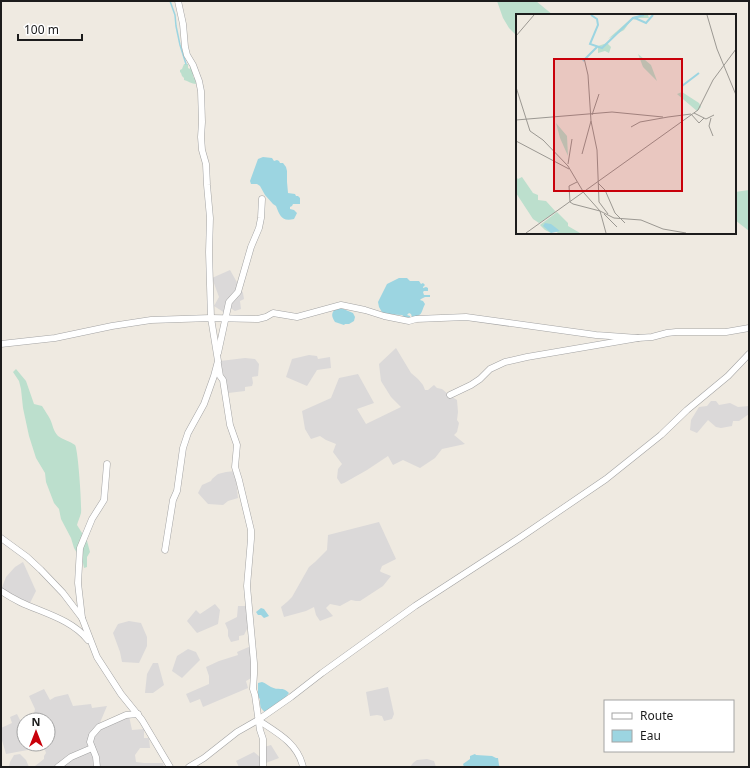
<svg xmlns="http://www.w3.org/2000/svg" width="750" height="768" viewBox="0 0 750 768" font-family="'Noto Sans',sans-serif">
  <rect width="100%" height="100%" fill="#efeae1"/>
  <g fill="#dbd9d9" fill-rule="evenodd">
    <polygon points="230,270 243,293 244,299 240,301 241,309 235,311 227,306 225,313 214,306 219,297 212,278"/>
    <polygon points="396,348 411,373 418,379 423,385 425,390 428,390 434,385 437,388 442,389 449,395 457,400 458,412 457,420 459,423 457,432 454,435 465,444 442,449 435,458 420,468 403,460 393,465 388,456 367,470 344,483 341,484 337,478 338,469 342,464 333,452 336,444 326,440 320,436 311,439 305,429 302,411 331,398 339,378 358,374 374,403 357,409 366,424 401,407 391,397 381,381 379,364"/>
    <polygon points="309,355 317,356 318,359 330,357 331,368 317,370 307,386 286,377 292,359"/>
    <polygon points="245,358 255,359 259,364 258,376 252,377 253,383 252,386 245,387 245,391 228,393 220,361"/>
    <polygon points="711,401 716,401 719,405 730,403 738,407 749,406 749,414 739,421 733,421 732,426 721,428 716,427 708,420 697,433 690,430 691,420 699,407 707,406"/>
    <polygon points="235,471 238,498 228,501 223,505 208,504 198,493 202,485 211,481 212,479 218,474 226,472"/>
    <polygon points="379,522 396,559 382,566 380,571 381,572 391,576 383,586 360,601 356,601 351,600 340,606 330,604 326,608 333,616 320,621 316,615 314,607 306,611 284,617 281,607 287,602 292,597 309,567 315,562 327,550 328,535"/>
    <polygon points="23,562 36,591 30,603 1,590 6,577 15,567"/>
    <polygon points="215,604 220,610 218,624 197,633 187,621 196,610 200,614"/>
    <polygon points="238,606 247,606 248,627 244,635 239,636 239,640 231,642 228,636 228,630 225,623 237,617"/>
    <polygon points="129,621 141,623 147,637 147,646 139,663 122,662 120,652 113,633 118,624"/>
    <polygon points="251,646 253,677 246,681 248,688 203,707 200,699 190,703 186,694 209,684 209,676 206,667 219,661 238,655 237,652"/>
    <polygon points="188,649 196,652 200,660 182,678 172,671 177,656"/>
    <polygon points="153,663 158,663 164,685 153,693 145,693 147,674"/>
    <polygon points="388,687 394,714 392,719 384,721 382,716 377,715 370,716 366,692"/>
    <path d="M44,689L50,700L55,697L68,694L73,706L91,704L92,708L107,706L99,725L129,716L132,730L144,729V738H149L150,748H140L135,755L136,762L144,763H163L164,767H36L35,766L44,759V756L46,753L45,750L33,749L6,754L1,737V728L12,723L10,717L17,714L20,720H26L33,718L35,709L29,696ZM24,720H48V744H24Z"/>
    <polygon points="271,745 279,758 266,763 266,767 239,767 236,761 254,752 260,757 261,748"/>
    <polygon points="20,754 26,760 29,767 9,767 10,762 14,755"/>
    <polygon points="427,759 434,761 436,767 410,767 413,763 417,760"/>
  </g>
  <g fill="#bcdfcd">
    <polygon points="497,1 536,1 553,15 549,15 549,14 542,15 517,15 517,36 509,28 503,18"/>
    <path d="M184,64H188V68L190,69V67L193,69V77L195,78L196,84C192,84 188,81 184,80V78L182,76L181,73L180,72V70L182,69Z"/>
    <polygon points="749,190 749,231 735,220 735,192"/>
    <path d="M16,369L26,381L34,404L42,406C45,411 48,415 50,419C53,425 53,431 58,436C63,440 70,441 75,445C78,448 82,506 81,513C80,517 78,521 77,525L87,541L90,552L87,557V567L84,568L83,563L74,548L71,538L61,519L59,509L54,503L46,482L45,473L36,458L29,436L23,408L21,389L19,381L13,372Z"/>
  </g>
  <g fill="#9cd5e1">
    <path d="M263,157L272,158L274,161L277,160L279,161L280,163H283L286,167L287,171V182L288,193L295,194L296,196H298L300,198V204H293L292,206L290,207V209L294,210L297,213L294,219C282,222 280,216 276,206L273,204L265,195L260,186L257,184H251L250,181L258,159Z"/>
    <path d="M399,278H407L410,281H419L421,284L423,283L425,285L423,287V288L426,287L428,288V291H424L423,292L424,295H430V297H425L421,299L420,300L423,301L425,304C421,312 423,316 412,317L411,314L409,313L407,315L410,316V319H407L402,315L383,314L379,307L378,302L387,284Z"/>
    <path d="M337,308H341L353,313L355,317L354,321L349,324H345L344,325L335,322C331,316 331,312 337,308Z"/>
    <polygon points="261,608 264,609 269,616 264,618 261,615 258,615 256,612"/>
    <path d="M262,682C266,683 267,685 271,687C278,691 283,686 289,693L285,698L266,713C260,708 260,707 260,699L258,697V683Z"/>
    <polygon points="475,754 476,755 492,756 496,758 498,758 499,765 500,767 464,767 463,764 470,759 470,756"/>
  </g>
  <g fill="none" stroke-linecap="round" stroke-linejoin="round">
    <g stroke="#9cd5e1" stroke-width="1.5">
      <polyline points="170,1 175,15 176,26 180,45 186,64"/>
      <polyline points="749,161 749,172"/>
    </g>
    <defs>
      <g id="minor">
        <polyline points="1,344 55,338 112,326 151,320 211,318 258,319 266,317 273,313 297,317 341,305 365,310 384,316 409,321 416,319 466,317 596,335 638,338"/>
        <polyline points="218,353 229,302 238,292 251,247 259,228 261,218 262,199"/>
        <polyline points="218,364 220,376 223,380 230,425 237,445 235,467 239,480 251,530 251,539 247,586 254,663 254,674 253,689 255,695 260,730 263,739 263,767"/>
        <polyline points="450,395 471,385 480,379 490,369 505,362 527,357 638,338 652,337 667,333 676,332 726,332 749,328"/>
        <polyline points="1,538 27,557 41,570 63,593 82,618 97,657 121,694 142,720 170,767"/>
        <polyline points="165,550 173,500 177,491 183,448 188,433 204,404 214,376 218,361 211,318 209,252 210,218 207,185 206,164 202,150 201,137 202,122 201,91 199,81 193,65 187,55 185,47 183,24 178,1"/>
        <path d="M1,591C7,595 14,599 20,602C43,613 71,619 88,640"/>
        <polyline points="82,618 78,583 80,548 92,519 104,500 107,464"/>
        <path d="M258,720C276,732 298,743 303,767"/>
        <polyline points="58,767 71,757 92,748"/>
        <polyline points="97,767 96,757 90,742 92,735 99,727 126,715 138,714"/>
        <polyline points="189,767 204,758 237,732 258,720 291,697 322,673 415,606 518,539 606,479 661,435 687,410 728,376 749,354"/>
      </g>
    </defs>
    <use href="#minor" stroke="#a3a3a3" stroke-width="7"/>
    <use href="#minor" stroke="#fff" stroke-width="6"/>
  </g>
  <g transform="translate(516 14)">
    <rect width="220" height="220" fill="#efeae1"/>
    <path d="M127,1H132L133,4H118L120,6L116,5L108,16L92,25L117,3ZM91,29L95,33L93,39L89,37L82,39V32ZM122,40L135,51L141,67L127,53ZM166,78L183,89L185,93L181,97L161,80ZM40,109L51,122L52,142L44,124ZM0,163L2,165L6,163L17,179L22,181V186L30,187L40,198L23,209L17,205L0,179ZM41,198L52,209V212L64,219H42L29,209L35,219L29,216L24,211Z" fill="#bcdfcd"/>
    <path d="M29,209L35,210L44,217L35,219L27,212Z" fill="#9cd5e1"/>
    <path fill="none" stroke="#9cd5e1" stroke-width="2" d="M75,1L81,5L82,11L74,30L86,34L117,4L128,1M119,4L130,9L137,1M67,47L81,33M166,78V72L183,59"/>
    <path fill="none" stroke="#9b9892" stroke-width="1" d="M191,1L201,35L220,81M0,22L18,1M0,73L14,117L27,126L52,152L68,179L84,197L90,219M178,99L190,105L198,101M76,101L83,80M195,104L193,112L197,122M0,106L96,98L147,103M75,107L81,136L83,188L92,200M115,113L124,108L152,103L175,100L183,109L188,104M0,127L53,155M66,140L75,107L72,61L68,44M52,150L56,125M61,168L53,172L54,188L57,190L84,197L98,204L125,206L147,215L170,219M82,169L89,176L99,199L109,209M88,200L101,213M10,219L182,96L197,66L220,35"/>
    <path fill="#c9000a" fill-opacity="0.15" stroke="#c9000a" stroke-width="2" d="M38,45H166V177H38Z"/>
    <rect width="220" height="220" fill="none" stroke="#1c1c1c" stroke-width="2"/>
  </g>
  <rect width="750" height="768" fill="none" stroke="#1c1c1c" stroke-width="4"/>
  <rect x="604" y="700" width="130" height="52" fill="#ffffff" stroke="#a4a4a4"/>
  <rect x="612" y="713" width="20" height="6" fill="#ffffff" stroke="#a4a4a4"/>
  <text x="640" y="720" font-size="12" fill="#1c1c1c">Route</text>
  <rect x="612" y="730" width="20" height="12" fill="#9cd5e1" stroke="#a4a4a4"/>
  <text x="640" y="740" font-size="12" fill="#1c1c1c">Eau</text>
  <g transform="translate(36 732)"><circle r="19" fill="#ffffff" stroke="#a4a4a4"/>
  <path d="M0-3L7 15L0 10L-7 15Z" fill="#c9000a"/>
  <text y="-6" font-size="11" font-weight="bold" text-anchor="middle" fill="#1c1c1c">N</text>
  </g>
  <path d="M18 34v6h64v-6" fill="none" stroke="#1c1c1c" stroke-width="2"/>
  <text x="24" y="34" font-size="12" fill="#1c1c1c" stroke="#ffffff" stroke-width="3" paint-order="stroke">100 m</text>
</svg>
